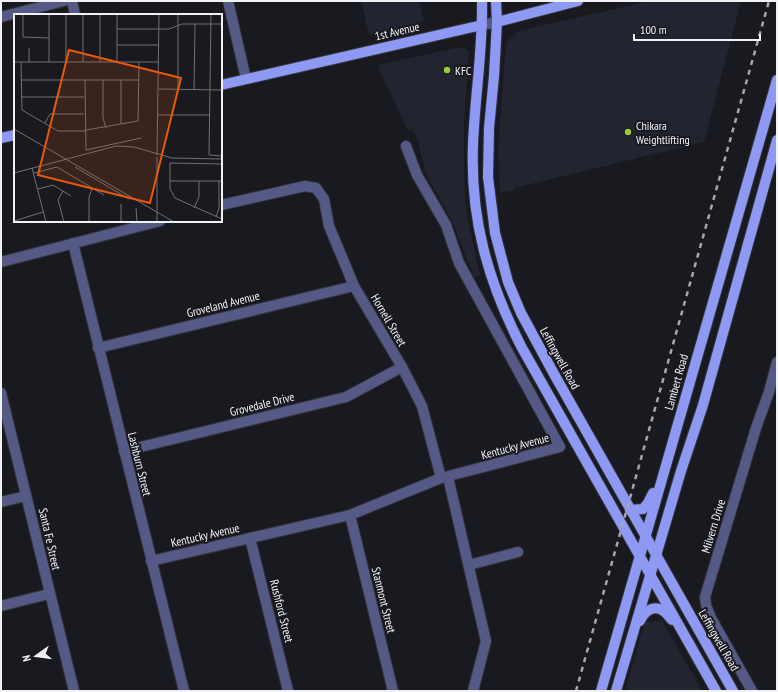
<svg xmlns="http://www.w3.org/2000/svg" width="778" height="692" viewBox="0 0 778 692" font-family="'PT Sans Narrow',sans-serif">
  <rect width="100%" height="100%" fill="#191a20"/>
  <g fill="#22242f">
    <polygon points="361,1 419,1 424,21 369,35"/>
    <polygon points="650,1 741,1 704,142 514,188 514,191 500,192 498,150 506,43 518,31"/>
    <polygon points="460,47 466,49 469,52 464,123 464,174 466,211 480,275 475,277 469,265 453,223 426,174 417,138 412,130 408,131 377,65"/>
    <polygon points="662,620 702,691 625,691 645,622"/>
  </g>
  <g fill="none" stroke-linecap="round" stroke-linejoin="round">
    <defs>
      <g id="minor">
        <polyline points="72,1 75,15"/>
        <polyline points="228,1 246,79"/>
        <polyline points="1,17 64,1"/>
        <polyline points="482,25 497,22"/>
        <polyline points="221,205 305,186 316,188 324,199 329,226 354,286 402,367 422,406 441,478"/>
        <polyline points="73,243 184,691"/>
        <polyline points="1,262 160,221"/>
        <polyline points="98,348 354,286"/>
        <polyline points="1,393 74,691"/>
        <polyline points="124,451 346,397 402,367"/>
        <polyline points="448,477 486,641 473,691"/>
        <polyline points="1,502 26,496"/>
        <polyline points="350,515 393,691"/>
        <polyline points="250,538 288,691"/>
        <polyline points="151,561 350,515 441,478 560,447 459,263 446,225 417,175 406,146"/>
        <polyline points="469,565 518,552"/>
        <polyline points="1,606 49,594"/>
        <polyline points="752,691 711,618 706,605 705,597 756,428 769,392 777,362"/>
      </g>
      <g id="major">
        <path d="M482,1C483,49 475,96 473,144C470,219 488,282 522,348L716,691"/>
        <polyline points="496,1 497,22 494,76 489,128 488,177 495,233 508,282 521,313 554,374 733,691"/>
        <polyline points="497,22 578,1"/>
        <polyline points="221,85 482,25"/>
        <polyline points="1,138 15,135"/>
        <polyline points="630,510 643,509 648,503 653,493"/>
        <path d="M640,621C644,612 652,605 662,610C666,612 669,617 672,620"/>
        <polyline points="601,691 777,80"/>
        <polyline points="616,691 681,471 703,405 777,140"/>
      </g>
    </defs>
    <use href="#minor" stroke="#33343a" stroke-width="12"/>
    <use href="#major" stroke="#33343a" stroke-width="12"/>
    <use href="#minor" stroke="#545a85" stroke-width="10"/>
    <use href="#major" stroke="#8e99f3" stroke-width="10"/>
    <polyline stroke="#a6a7ac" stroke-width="2.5" stroke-dasharray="5 5" stroke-linecap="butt" points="576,691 769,1"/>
  </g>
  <g fill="#98cb38" stroke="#191a20" stroke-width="1.5">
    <circle cx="447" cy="70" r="4"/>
    <circle cx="628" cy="132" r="4"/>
  </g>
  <g text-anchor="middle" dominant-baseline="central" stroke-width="4" stroke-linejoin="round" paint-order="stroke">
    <g font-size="12" fill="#f1f2f6" stroke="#191a20">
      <text transform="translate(397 31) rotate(-13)">1st Avenue</text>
      <text transform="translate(223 304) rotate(-14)">Groveland Avenue</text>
      <text transform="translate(389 320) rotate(60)">Hornell Street</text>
      <text transform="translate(560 358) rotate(61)">Leffingwell Road</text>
      <text transform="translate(676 382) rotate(-74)">Lambert Road</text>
      <text transform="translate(262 404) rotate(-14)">Grovedale Drive</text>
      <text transform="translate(515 446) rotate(-15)">Kentucky Avenue</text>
      <text transform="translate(140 464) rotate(76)">Lashburn Street</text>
      <text transform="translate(713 526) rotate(-73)">Milvern Drive</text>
      <text transform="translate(205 535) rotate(-13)">Kentucky Avenue</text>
      <text transform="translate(50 539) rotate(77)">Santa Fe Street</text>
      <text transform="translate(384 600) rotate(76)">Stanmont Street</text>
      <text transform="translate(282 611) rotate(76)">Rushford Street</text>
      <text transform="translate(719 640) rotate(60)">Leffingwell Road</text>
    </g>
    <g font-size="12" fill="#f1f2f6" stroke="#191a20" text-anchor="start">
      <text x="455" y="70">KFC</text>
      <text x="636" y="125">Chikara<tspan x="636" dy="14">Weightlifting</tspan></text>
    </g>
  </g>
  <g transform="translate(14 14)">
    <rect width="208" height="208" fill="#191a20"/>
    <path fill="none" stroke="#6f7076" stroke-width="1" d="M9,0V23L35,24M35,0V48M52,0V48M69,0V48M86,0V48M103,0V49M197,0L195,141L208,142M103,15H155L168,10H208M103,31H144M15,34V48M0,48H144M7,48L8,96L44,117H72M7,66H125M71,66L72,136L127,124M89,66V104L92,114M145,75L208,76M164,76V0M180,76L181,10M7,83H70M144,101H195M31,109L36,100H70M107,109V66M0,115L160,208M72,116L124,107L125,48M143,141L145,0M208,150L156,149V175L161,184L208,205M61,153L115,185M18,154L32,208M0,159L102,132L120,133L158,144L208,145M20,159L43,153L90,181M156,167H208M24,175L39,171L57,182M49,177L44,186L50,208M122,194L123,208M180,194L185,183V167M202,203L205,194V167M0,207L29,198M75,208V183L78,175M107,208V190M143,208V143"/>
    <path fill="#e8590c" fill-opacity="0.15" stroke="#e8590c" stroke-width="2" d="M55,36L167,64L136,189L24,161Z"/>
    <rect width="208" height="208" fill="none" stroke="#f1f2f6" stroke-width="2"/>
  </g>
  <rect width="778" height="692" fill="none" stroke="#f1f2f6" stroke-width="4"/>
  <g transform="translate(36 656) rotate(256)" stroke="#191a20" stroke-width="3" paint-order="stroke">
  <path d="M0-3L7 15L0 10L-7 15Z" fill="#f1f2f6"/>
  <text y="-6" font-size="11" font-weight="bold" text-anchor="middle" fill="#f1f2f6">N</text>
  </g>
  <path d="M634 34v6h126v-6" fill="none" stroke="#f1f2f6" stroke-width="2"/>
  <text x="640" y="34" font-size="12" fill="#f1f2f6" stroke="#191a20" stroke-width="3" paint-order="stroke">100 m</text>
</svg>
